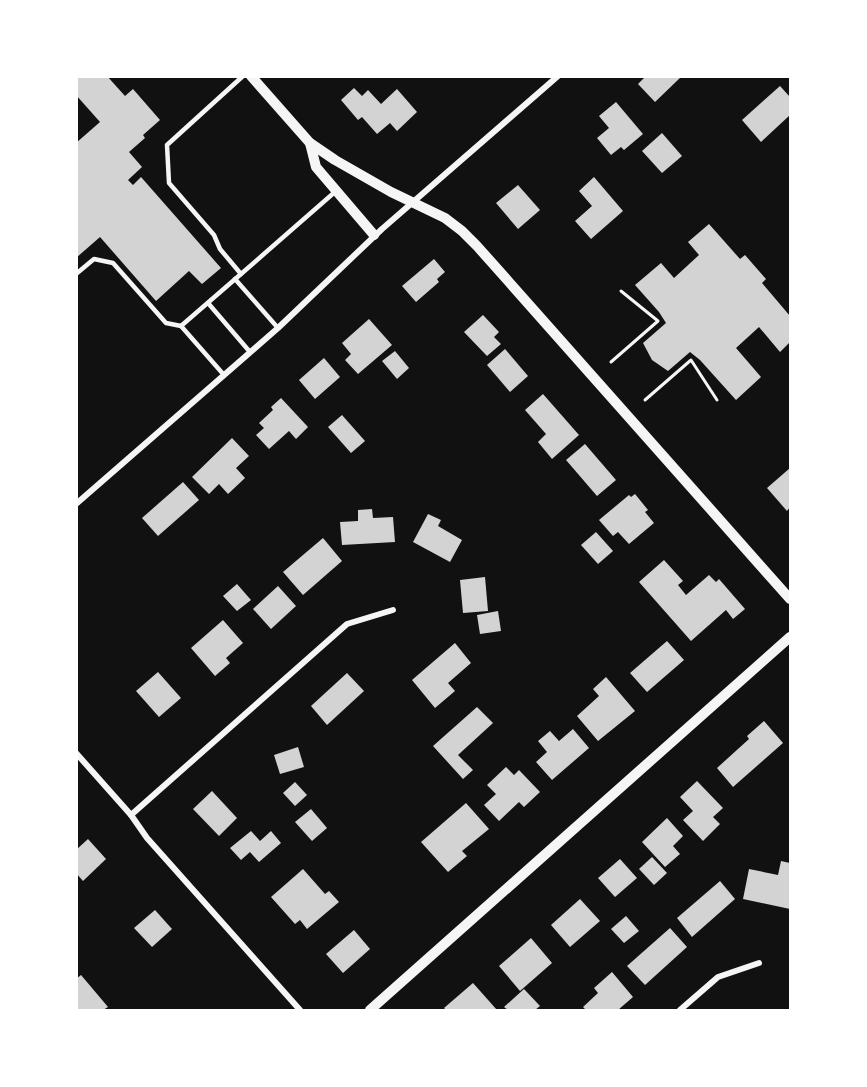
<svg xmlns="http://www.w3.org/2000/svg" width="867" height="1087" viewBox="0 0 867 1087" font-family="'Source Sans 3',sans-serif">
  <rect width="100%" height="100%" fill="#111"/>
  <g fill="#d3d3d3">
    <polygon points="76,76 107,76 125,96 133,89 160,120 143,135 145,138 129,152 142,167 128,180 133,185 141,177 221,268 202,284 189,271 156,301 100,237 76,258 76,143 100,122 76,95"/>
    <polygon points="646,76 682,76 655,102 638,84"/>
    <polygon points="780,86 790,97 790,115 761,142 742,120"/>
    <polygon points="354,88 362,96 368,90 381,104 397,89 417,112 397,131 390,123 377,134 362,117 358,120 341,100"/>
    <polygon points="616,102 643,134 624,150 621,147 611,155 597,138 609,128 599,116"/>
    <polygon points="662,133 682,156 662,173 642,151"/>
    <polygon points="594,177 623,211 591,239 575,221 592,206 579,191"/>
    <polygon points="518,185 540,210 518,229 496,203"/>
    <polygon points="709,224 740,259 745,255 766,279 762,283 790,316 790,342 780,352 759,327 736,348 761,377 736,400 700,360 690,352 668,371 652,360 643,343 666,323 659,312 635,285 661,263 674,278 699,255 688,242"/>
    <polygon points="434,259 445,272 437,279 439,282 416,302 402,286"/>
    <polygon points="483,315 499,332 494,337 501,344 487,356 464,332"/>
    <polygon points="369,319 392,345 358,374 345,360 351,354 342,343"/>
    <polygon points="505,349 528,376 510,392 487,365"/>
    <polygon points="395,351 409,368 397,379 382,361"/>
    <polygon points="324,358 340,377 315,399 299,380"/>
    <polygon points="543,394 579,435 552,459 538,442 546,434 525,410"/>
    <polygon points="281,398 308,427 296,439 289,431 269,449 256,435 264,428 259,423 273,410 271,407"/>
    <polygon points="342,415 365,441 351,453 328,427"/>
    <polygon points="232,438 249,456 236,468 245,478 228,494 219,484 209,494 192,477"/>
    <polygon points="585,444 616,480 597,496 566,460"/>
    <polygon points="790,468 790,507 787,511 767,488"/>
    <polygon points="183,482 199,500 158,536 142,518"/>
    <polygon points="635,494 648,510 645,512 654,523 629,544 618,532 613,536 599,520 629,495 631,497"/>
    <polygon points="372,509 373,518 393,517 395,542 342,545 340,522 358,521 358,510"/>
    <polygon points="428,514 441,520 438,526 462,540 450,562 413,542"/>
    <polygon points="596,532 613,551 598,564 581,545"/>
    <polygon points="323,538 342,561 303,595 283,572"/>
    <polygon points="664,560 683,581 678,585 686,595 709,575 716,582 719,579 745,609 733,619 726,610 691,641 639,582"/>
    <polygon points="485,577 488,611 463,613 460,580"/>
    <polygon points="237,584 251,600 237,611 223,596"/>
    <polygon points="278,586 296,606 271,629 253,609"/>
    <polygon points="498,611 501,631 480,634 477,615"/>
    <polygon points="223,620 243,643 226,658 230,663 215,676 191,648"/>
    <polygon points="667,641 684,660 647,692 630,673"/>
    <polygon points="455,643 471,663 448,683 455,691 435,708 412,680"/>
    <polygon points="158,672 181,698 159,717 136,691"/>
    <polygon points="347,673 364,691 327,725 311,706"/>
    <polygon points="606,677 635,711 598,741 577,716 599,696 593,689"/>
    <polygon points="477,707 493,723 458,755 473,770 463,779 433,746"/>
    <polygon points="764,721 783,743 733,787 717,768 749,739 747,736"/>
    <polygon points="573,729 589,748 552,780 536,762 547,752 538,741 550,731 559,741"/>
    <polygon points="298,747 304,767 280,774 274,755"/>
    <polygon points="506,767 514,775 519,770 540,792 524,807 519,802 499,821 484,805 496,794 487,785"/>
    <polygon points="697,781 723,808 713,817 720,824 703,841 683,820 693,811 680,797"/>
    <polygon points="295,782 307,795 295,806 283,793"/>
    <polygon points="212,791 237,818 219,836 193,809"/>
    <polygon points="466,803 489,829 462,851 467,856 448,872 421,842"/>
    <polygon points="311,809 327,828 312,841 295,822"/>
    <polygon points="667,818 683,836 673,846 680,854 665,867 642,842"/>
    <polygon points="251,831 260,841 271,831 281,843 259,862 250,852 241,860 230,848"/>
    <polygon points="88,839 106,859 83,881 76,873 76,850"/>
    <polygon points="652,857 667,873 654,885 639,869"/>
    <polygon points="620,859 637,878 615,897 598,878"/>
    <polygon points="781,861 790,863 790,909 743,899 749,869 778,875"/>
    <polygon points="303,869 325,894 329,891 339,902 307,929 300,920 295,924 271,897"/>
    <polygon points="720,881 735,899 692,937 677,918"/>
    <polygon points="580,899 600,921 570,947 551,925"/>
    <polygon points="155,910 172,929 152,947 134,928"/>
    <polygon points="626,916 639,931 624,943 611,929"/>
    <polygon points="670,928 687,947 645,985 627,966"/>
    <polygon points="354,930 370,949 343,973 326,954"/>
    <polygon points="531,938 552,963 520,991 499,966"/>
    <polygon points="612,972 633,997 618,1010 613,1010 611,1009 610,1010 586,1010 583,1007 598,993 594,988"/>
    <polygon points="81,975 108,1007 103,1010 76,1010 76,979"/>
    <polygon points="473,983 497,1010 446,1010 444,1008"/>
    <polygon points="524,989 540,1006 535,1010 508,1010 504,1007"/>
  </g>
  <g fill="none" stroke-linecap="round" stroke-linejoin="round">
    <g stroke="#f5f5f5" stroke-width="3">
      <polyline points="611,362 658,321 621,291"/>
      <polyline points="645,400 691,360 717,400"/>
    </g>
    <g stroke="#f5f5f5" stroke-width="4.5">
      <polyline points="76,274 94,259 113,263 166,323 181,326 241,274 220,249 214,235 169,183 167,145 243,76"/>
      <polyline points="241,274 336,191"/>
      <polyline points="235,279 278,328"/>
      <polyline points="208,303 250,352"/>
      <polyline points="181,326 224,375"/>
    </g>
    <g stroke="#f5f5f5" stroke-width="6">
      <polyline points="76,504 278,328 382,229 558,76"/>
      <polyline points="76,753 131,815 147,838 300,1010"/>
      <polyline points="131,815 347,624 393,610"/>
      <polyline points="680,1010 718,977 759,963"/>
    </g>
    <g stroke="#f5f5f5" stroke-width="10">
      <polyline points="251,76 310,143 335,160 391,192 445,218 462,231 477,246 509,282 790,599"/>
      <polyline points="310,143 316,167 374,235"/>
      <polyline points="370,1010 790,637"/>
    </g>
  </g>
  <rect width="867" height="1087" fill="none" stroke="#ffffff" stroke-width="156"/>
</svg>
